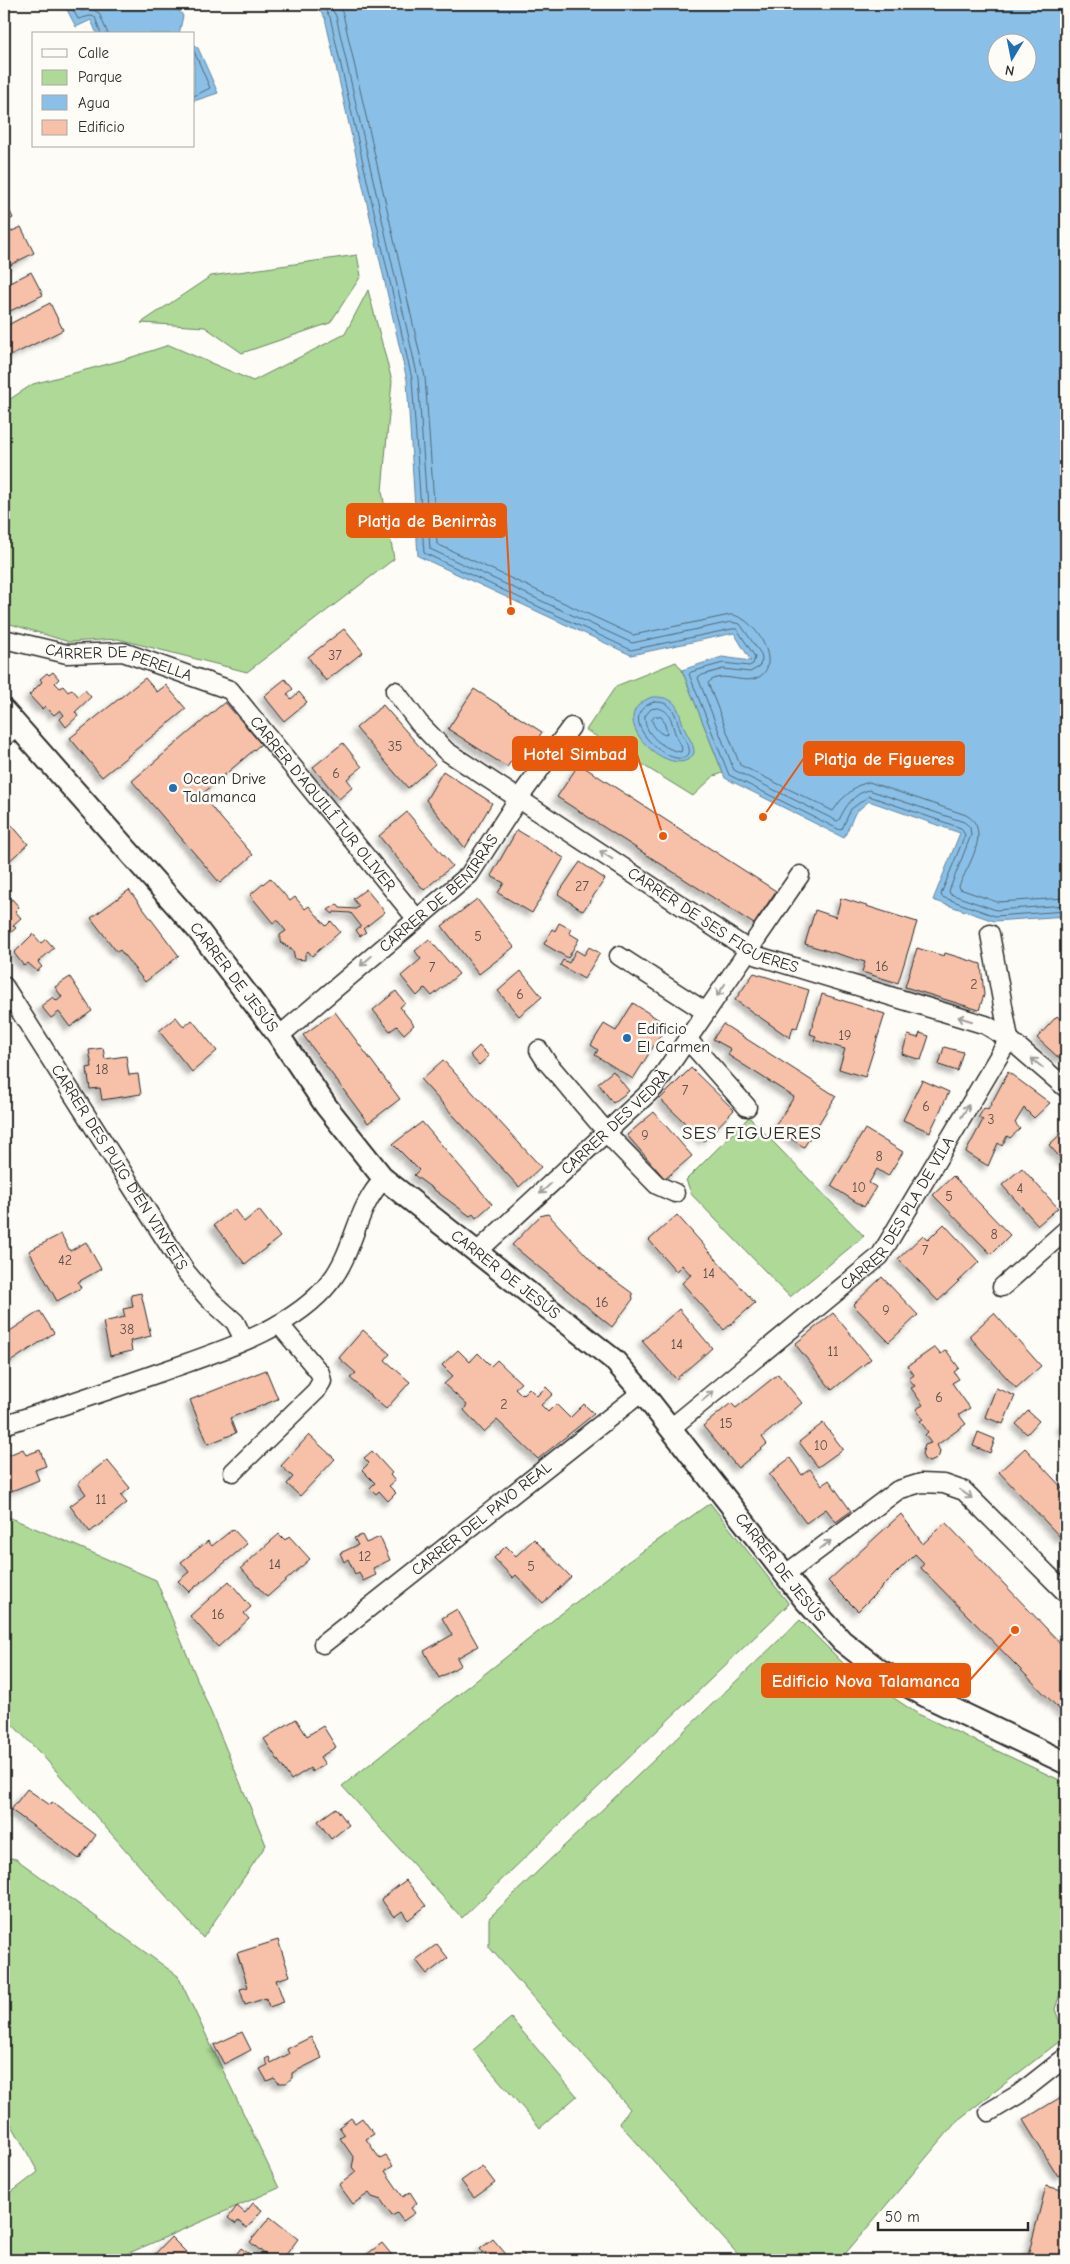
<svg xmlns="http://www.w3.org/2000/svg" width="1070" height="2264" viewBox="0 0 1070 2264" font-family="'Comic Neue',sans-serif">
  <defs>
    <filter id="shadow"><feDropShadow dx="-4.5" dy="4.5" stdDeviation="2.5" flood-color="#0004"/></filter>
  </defs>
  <rect width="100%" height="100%" fill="#fdfcf7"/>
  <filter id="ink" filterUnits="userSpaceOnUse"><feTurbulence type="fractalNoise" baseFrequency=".02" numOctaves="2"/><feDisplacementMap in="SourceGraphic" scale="10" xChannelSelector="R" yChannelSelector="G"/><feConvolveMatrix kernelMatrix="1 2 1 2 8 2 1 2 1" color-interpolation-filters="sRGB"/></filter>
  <g filter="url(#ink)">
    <g fill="#aed997" stroke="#6c8261">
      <polygon points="357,255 361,276 330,323 242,353 205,327 141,323 211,276"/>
      <polygon points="368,290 392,381 382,491 394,559 247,672 118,639 69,642 4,622 4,403 33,384 123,360 169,345 253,381 345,334"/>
      <polygon points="676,662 682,670 723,773 714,776 693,796 586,730 616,686"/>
      <polygon points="749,1117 864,1236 790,1297 692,1195 686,1180"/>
      <polygon points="710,1503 789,1604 462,1918 342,1786 622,1566"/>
      <polygon points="4,1515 156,1580 266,1845 203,1938 42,1755 4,1716"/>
      <polygon points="800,1620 847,1667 918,1714 1066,1783 1066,1977 1055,2009 1065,2037 958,2120 840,2260 743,2260 619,2123 630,2109 489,1947 489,1918"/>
      <polygon points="4,1857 16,1859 178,1976 279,2188 113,2260 4,2260 4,2198 38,2172 4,2111"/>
      <polygon points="511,2018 577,2096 540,2128 473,2050"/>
    </g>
    <g fill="#8ac0e7" stroke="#64849c" fill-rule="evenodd">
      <polygon points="64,4 175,4 183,16 179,34 97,34 91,20 76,27"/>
      <path d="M315,4H1066V916L994,921L933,900L960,833L869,801L855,813L844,838L725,778L682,670L722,657L751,661L734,633L631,655L418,556L407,380L325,18ZM1028,42V72H998V42Z"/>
      <polygon points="194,45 198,48 218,93 194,101"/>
      <path d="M652,697C681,696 677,712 686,732C690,740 694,744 694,753C677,786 597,717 652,697Z"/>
    </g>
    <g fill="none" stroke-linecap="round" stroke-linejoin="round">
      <g stroke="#516776" stroke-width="1">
        <polyline points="70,4 78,19 90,16 95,17 101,34"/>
        <polyline points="77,4 81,11 92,9 99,13 108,34"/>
        <polyline points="321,4 330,17 412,379 424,553 631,650 732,629 737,629 755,657 753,664 749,666 723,663 691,672 689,674 729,775 840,830 842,829 851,809 869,796 961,828 965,835 941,894 942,897 995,916 1066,911"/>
        <path d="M329,4L336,16L418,378L430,549L632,643L731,622L740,624L761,654L762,660L759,667L750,672L723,669L699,676L698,678L734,770L837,821L839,820C845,807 854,793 869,790L964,822L970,827L971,835L949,891L950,894L996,910L1066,905"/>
        <path d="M338,4L343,14L425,377L437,544L633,635L730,615C752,614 784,663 759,677C743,686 721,669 708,683L740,765L833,811L841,800L857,786L869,782L966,815C993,829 967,867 959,886L960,889L997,902L1066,898"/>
        <polyline points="194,51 210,88 194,96"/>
        <path d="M654,702C675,701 675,716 681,732C684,739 697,754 683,758C663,763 613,715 654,702Z"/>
        <path d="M658,708C672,711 671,722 675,733C677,738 680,743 682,748L681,752C665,750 643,734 645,716L651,709Z"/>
        <path d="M655,716H660L663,719L667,732L666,735C659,734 653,726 652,720Z"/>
      </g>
    </g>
    <g fill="#f7c1a9" stroke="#2b2b2b" filter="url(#shadow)">
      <polygon points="4,199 13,218 4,223"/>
      <polygon points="21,227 34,253 4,268 4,235"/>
      <polygon points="31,272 43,295 4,314 4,286"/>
      <polygon points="50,303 63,330 4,359 4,322 6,326"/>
      <polygon points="344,629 363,652 326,681 308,657"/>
      <polygon points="53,672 59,679 55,683 60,688 63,686 68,692 72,689 78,696 85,690 91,697 75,712 78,716 66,727 60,719 64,715 60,710 54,715 45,706 42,709 29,695 42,682 40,679 47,673 49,675"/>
      <polygon points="145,678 157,692 166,685 186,709 102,777 70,738"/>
      <polygon points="285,679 293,689 287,694 291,699 299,692 307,702 284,721 264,696"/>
      <polygon points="474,689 542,732 525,759 517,753 507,767 448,729"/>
      <polygon points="225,702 261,744 201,795 253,855 220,883 132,781"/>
      <polygon points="383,705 435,764 408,788 356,728"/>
      <polygon points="343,743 362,767 347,779 353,787 339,799 313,767"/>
      <polygon points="579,764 776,891 754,924 557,797"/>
      <polygon points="443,771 492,803 465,848 426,800"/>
      <polygon points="407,812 452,866 424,890 379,836"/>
      <polygon points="4,816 28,844 6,864 4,861"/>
      <polygon points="517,830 564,858 532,913 498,893 504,883 491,876"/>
      <polygon points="580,862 605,879 583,911 558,894"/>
      <polygon points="270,878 290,901 295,897 305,909 309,906 326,926 331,921 340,932 312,956 308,951 305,954 305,960 295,959 293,950 280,942 280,935 286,931 277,920 273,923 250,895"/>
      <polygon points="366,889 385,912 363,929 366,932 360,936 356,930 361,926 351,913 334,912 333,914 328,910 337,904 340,908 356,909 359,906 353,899"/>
      <polygon points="129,890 179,956 145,982 120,950 117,952 91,918"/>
      <polygon points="841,898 917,922 898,983 862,972 865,962 805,944 815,910 836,917"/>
      <polygon points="12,899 19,907 15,911 21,918 13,925 16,928 8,935 4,930 4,902 6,904"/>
      <polygon points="477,899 514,947 479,974 442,926"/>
      <polygon points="559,923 571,929 569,933 579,939 568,958 544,944 552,929 555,931"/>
      <polygon points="33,934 41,943 46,939 54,948 38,962 42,967 37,971 28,963 24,966 14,953"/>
      <polygon points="429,939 459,974 432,996 425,988 417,996 401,976 421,959 415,951"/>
      <polygon points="589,947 600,953 584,979 560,965 563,960 569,963 576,950 584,955"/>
      <polygon points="917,948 944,956 945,953 981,964 984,995 979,1010 905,987"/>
      <polygon points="521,971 542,997 519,1016 498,991"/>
      <polygon points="754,973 809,990 797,1028 793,1027 790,1038 735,1000"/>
      <polygon points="70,977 92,1011 70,1027 59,1012 51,1018 41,1006 53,997 57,1001 62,997 55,987"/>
      <polygon points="396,991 405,1003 400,1007 414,1025 404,1034 397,1026 390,1031 373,1010"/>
      <polygon points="822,994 885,1014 865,1077 839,1069 845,1049 814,1040 816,1036 810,1034"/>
      <polygon points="633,1003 667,1025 633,1079 595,1055 598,1050 591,1045 604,1024 616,1031"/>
      <polygon points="335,1012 400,1099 368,1123 303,1035"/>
      <polygon points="1057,1016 1066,1025 1066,1053 1060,1059 1037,1038"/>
      <polygon points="176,1017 184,1027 192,1020 217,1051 192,1072 159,1031"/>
      <polygon points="723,1024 836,1096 804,1147 774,1128 794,1097 728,1055 731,1049 713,1039"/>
      <polygon points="920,1033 929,1036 921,1060 902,1054 908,1035 918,1038"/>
      <polygon points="479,1046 489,1056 479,1065 470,1055"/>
      <polygon points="944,1047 963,1052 957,1071 939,1065"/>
      <polygon points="103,1048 105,1059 126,1056 129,1075 138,1074 141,1094 102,1100 100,1088 90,1089 87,1068 92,1067 89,1050"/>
      <polygon points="443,1060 541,1167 519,1187 421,1080"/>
      <polygon points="691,1068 734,1110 704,1141 660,1099"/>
      <polygon points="613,1071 629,1091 613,1103 598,1083"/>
      <polygon points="1008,1072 1050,1103 1034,1118 1024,1108 1015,1123 1020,1129 1010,1138 1007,1136 1002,1146 998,1143 988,1166 966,1152 983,1120 978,1118 984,1108 988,1110"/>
      <polygon points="922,1080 949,1092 930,1132 903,1120"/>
      <polygon points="654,1112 692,1156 665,1179 627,1135"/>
      <polygon points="422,1122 492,1204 476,1218 473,1214 470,1216 414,1175 419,1170 393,1144"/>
      <polygon points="865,1129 903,1152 888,1176 877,1169 869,1183 876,1187 864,1207 831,1186"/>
      <polygon points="1066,1129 1066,1164 1049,1145"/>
      <polygon points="1022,1168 1058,1208 1038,1225 1002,1185"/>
      <polygon points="953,1176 1010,1235 991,1254 933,1195"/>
      <polygon points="234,1209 244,1222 259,1210 280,1237 245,1264 214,1225"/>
      <polygon points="548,1214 599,1269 632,1293 633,1299 612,1327 512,1245 540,1216"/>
      <polygon points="677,1215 755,1303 724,1330 682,1283 691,1275 682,1265 676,1271 649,1240"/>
      <polygon points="944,1224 979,1262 938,1301 898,1259 923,1235 928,1240"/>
      <polygon points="61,1234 70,1251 86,1242 101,1269 78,1282 81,1288 57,1301 29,1251"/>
      <polygon points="882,1277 918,1315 889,1342 853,1305"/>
      <polygon points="141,1293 151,1336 130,1341 132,1351 110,1356 103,1322 125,1317 123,1309 133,1307 131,1295"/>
      <polygon points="679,1309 712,1348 676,1379 642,1341"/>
      <polygon points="40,1311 54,1333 4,1366 4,1335"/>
      <polygon points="833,1313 871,1359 832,1390 795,1344"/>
      <polygon points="994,1313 1041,1366 1016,1388 969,1336"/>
      <polygon points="363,1330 390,1354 385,1360 410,1382 386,1409 350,1378 356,1373 339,1358"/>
      <polygon points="935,1347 941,1354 946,1350 959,1368 954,1372 959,1379 952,1383 970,1408 959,1415 966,1424 937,1445 940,1451 939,1456 935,1460 929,1462 924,1459 922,1454 925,1445 931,1443 925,1435 928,1432 920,1421 923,1419 916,1409 923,1405 911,1388 915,1386 909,1379 914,1375 908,1366"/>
      <polygon points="458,1350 470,1362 478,1353 491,1366 497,1360 521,1383 515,1388 522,1395 529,1388 537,1396 546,1387 553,1394 541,1405 548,1412 556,1404 570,1418 584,1404 594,1414 538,1459 497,1420 484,1432 464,1410 467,1405 444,1384 453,1376 442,1365"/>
      <polygon points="266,1370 278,1399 230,1418 236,1433 208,1444 190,1400"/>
      <polygon points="778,1374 802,1403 762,1437 767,1444 738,1468 703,1426 731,1403 736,1408"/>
      <polygon points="996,1388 1015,1396 1003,1424 985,1417"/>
      <polygon points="1028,1411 1039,1421 1027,1434 1016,1424"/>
      <polygon points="1066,1420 1066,1433 1060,1426"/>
      <polygon points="823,1423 843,1449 818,1467 799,1442"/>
      <polygon points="978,1432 995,1439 990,1453 973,1446"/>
      <polygon points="309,1435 335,1459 300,1496 287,1484 293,1477 281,1466"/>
      <polygon points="1025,1448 1066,1492 1066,1535 1062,1539 999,1472"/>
      <polygon points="23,1449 26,1455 40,1450 46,1466 35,1470 39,1480 4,1494 4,1457"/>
      <polygon points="372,1451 392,1473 390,1475 395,1481 389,1486 396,1493 388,1501 379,1491 376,1494 370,1488 375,1483 362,1470 369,1463 364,1458"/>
      <polygon points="790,1458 802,1475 810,1469 822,1485 829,1480 851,1511 836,1522 826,1509 806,1523 769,1474"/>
      <polygon points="107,1460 130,1488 121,1496 127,1503 90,1532 70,1506 86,1494 78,1483"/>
      <polygon points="901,1514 923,1544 945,1522 1066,1649 1066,1716 921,1568 924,1563 915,1554 858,1611 828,1581"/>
      <polygon points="233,1529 247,1544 189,1592 178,1581 189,1572 181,1562 208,1541 212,1546"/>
      <polygon points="279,1534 285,1540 289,1536 310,1559 267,1597 241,1568"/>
      <polygon points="362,1535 366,1543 380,1537 390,1560 373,1568 376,1575 363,1581 359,1572 355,1574 348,1559 344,1562 340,1553 358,1545 354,1538"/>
      <polygon points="534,1539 571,1577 543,1603 516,1575 513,1578 494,1558 506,1546 516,1556"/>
      <polygon points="229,1581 251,1607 244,1613 249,1619 218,1647 190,1616"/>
      <polygon points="457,1609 478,1646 457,1658 461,1665 439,1678 424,1651 452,1635 442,1618"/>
      <polygon points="296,1719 307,1736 323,1726 336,1747 320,1757 325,1764 312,1772 310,1768 291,1780 264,1739"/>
      <polygon points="27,1789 50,1805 52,1802 96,1835 79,1859 11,1810"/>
      <polygon points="336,1808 349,1825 331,1839 318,1821"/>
      <polygon points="406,1880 426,1906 408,1920 402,1911 394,1917 381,1899"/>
      <polygon points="278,1940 290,1976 276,1980 284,2002 269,2007 266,1998 245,2005 240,1989 248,1987 237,1953"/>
      <polygon points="437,1944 448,1958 427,1974 416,1960"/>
      <polygon points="242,2032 251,2050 224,2064 214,2045"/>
      <polygon points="311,2037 322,2058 292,2073 292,2078 286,2083 279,2083 274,2078 267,2081 260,2069 268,2065 265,2059 269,2057 271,2063 289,2054 287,2049"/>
      <polygon points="1066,2094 1066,2171 1058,2176 1023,2120"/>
      <polygon points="351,2118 355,2123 362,2118 374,2134 366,2139 380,2159 386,2156 393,2166 385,2171 403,2197 410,2192 417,2203 411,2208 415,2213 403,2221 397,2213 392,2216 381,2200 372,2197 369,2193 353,2204 339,2185 356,2172 352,2167 354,2158 340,2138 345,2135 339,2127"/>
      <polygon points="4,2138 11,2146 6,2150 12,2157 4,2165"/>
      <polygon points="482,2166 495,2183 474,2198 461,2181"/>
      <polygon points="1046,2186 1066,2191 1066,2260 1027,2260"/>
      <polygon points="253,2203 262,2210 247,2228 238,2221 236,2224 228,2218 237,2206 245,2213"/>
      <polygon points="270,2217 298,2239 282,2260 272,2260 250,2242"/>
      <polygon points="171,2237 190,2256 186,2260 162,2260 155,2254"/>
      <polygon points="493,2239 511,2260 490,2260 480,2249"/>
      <polygon points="382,2243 396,2260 369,2260 366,2255"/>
      <polygon points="241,2248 258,2260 232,2260"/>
      <polygon points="522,2253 528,2260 512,2260"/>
    </g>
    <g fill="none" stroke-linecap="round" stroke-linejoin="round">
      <defs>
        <g id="minor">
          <path id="s1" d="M4,639L67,654L123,652L230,690L416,918"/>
          <path id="s2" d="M395,691L419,723L446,751L758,956L986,1025L1009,1039L1066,1088"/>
          <polyline points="4,737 17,725"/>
          <polyline points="619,956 706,1012"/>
          <path id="s3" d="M4,986L186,1272L207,1297L235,1322L244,1340"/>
          <path id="s4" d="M279,1036L469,875L519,798L571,727"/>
          <polyline points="688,1040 747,1107"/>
          <polyline points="539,1050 546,1061 615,1142 657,1185 675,1193"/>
          <path id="s5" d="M477,1252L654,1088L800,875"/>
          <polyline points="1002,1287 1066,1230"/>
          <path d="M4,1425C55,1408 107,1391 158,1373C214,1353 292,1331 330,1282C355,1251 355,1208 384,1179"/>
          <path id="s6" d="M671,1428L880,1256L1009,1039L990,934"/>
          <polyline points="233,1472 316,1391 322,1381 320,1373 279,1324"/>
          <polyline points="786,1574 898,1490 921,1483 944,1484 964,1491 1066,1593"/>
          <path id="s7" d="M323,1644L642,1392"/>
          <polyline points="989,2112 1019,2094 1066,2057"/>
        </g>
        <g id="tertiary">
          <path id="s8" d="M4,711L198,930L279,1036L326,1106L384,1179L614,1360L642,1392L805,1600L842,1641L879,1670L926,1696L1066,1763"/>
        </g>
      </defs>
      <use href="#minor" stroke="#2b2b2b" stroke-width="21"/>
      <use href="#tertiary" stroke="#2b2b2b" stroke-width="25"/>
      <use href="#minor" stroke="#fdfcf7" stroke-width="18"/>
      <use href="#tertiary" stroke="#fdfcf7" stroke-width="21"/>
    </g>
    <defs><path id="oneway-shaft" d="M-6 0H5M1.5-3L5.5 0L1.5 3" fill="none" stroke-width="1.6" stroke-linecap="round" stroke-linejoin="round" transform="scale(1.25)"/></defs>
    <g stroke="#9e9e9b">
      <use href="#oneway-shaft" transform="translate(606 855) rotate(-147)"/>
      <use href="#oneway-shaft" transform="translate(366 961) rotate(139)"/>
      <use href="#oneway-shaft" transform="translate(721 990) rotate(124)"/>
      <use href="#oneway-shaft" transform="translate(965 1019) rotate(-163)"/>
      <use href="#oneway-shaft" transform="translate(1037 1063) rotate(-140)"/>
      <use href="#oneway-shaft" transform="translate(965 1111) rotate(-59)"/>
      <use href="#oneway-shaft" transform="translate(545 1189) rotate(138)"/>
      <use href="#oneway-shaft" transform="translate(708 1396) rotate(-40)"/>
      <use href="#oneway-shaft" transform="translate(966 1494) rotate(35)"/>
      <use href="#oneway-shaft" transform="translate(825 1545) rotate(-37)"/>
    </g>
  </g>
  <g fill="#1f6fb2" stroke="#fdfcf7" stroke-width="2">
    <circle cx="173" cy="788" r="5"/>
    <circle cx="627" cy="1038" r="5"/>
  </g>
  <g text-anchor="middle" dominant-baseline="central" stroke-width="5" stroke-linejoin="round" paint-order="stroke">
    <g font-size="14" fill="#5e504a">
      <text x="335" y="655">37</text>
      <text x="395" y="746">35</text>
      <text x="336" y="773">6</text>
      <text x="582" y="886">27</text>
      <text x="478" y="936">5</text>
      <text x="882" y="966">16</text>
      <text x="432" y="967">7</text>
      <text x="974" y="984">2</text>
      <text x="520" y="994">6</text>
      <text x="845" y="1035">19</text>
      <text x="102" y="1069">18</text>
      <text x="685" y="1090">7</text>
      <text x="926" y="1106">6</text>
      <text x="991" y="1119">3</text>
      <text x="645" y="1135">9</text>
      <text x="879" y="1156">8</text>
      <text x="859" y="1187">10</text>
      <text x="1020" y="1188">4</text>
      <text x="949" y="1196">5</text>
      <text x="994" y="1234">8</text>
      <text x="925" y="1250">7</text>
      <text x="65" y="1260">42</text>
      <text x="709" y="1273">14</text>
      <text x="602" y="1302">16</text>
      <text x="886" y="1310">9</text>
      <text x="127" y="1329">38</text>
      <text x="677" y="1344">14</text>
      <text x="833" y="1351">11</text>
      <text x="939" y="1397">6</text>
      <text x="504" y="1404">2</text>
      <text x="726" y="1423">15</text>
      <text x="821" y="1445">10</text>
      <text x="101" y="1499">11</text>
      <text x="365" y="1556">12</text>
      <text x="275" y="1564">14</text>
      <text x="531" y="1566">5</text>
      <text x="218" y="1614">16</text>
    </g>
    <g font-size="16" fill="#2b2b2b" stroke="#fdfcf7">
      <text stroke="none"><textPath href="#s1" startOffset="118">CARRER DE PERELLA</textPath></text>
      <text stroke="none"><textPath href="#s1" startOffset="381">CARRER D'AQUILÍ TUR OLIVER</textPath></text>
      <text stroke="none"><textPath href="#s4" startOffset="215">CARRER DE BENIRRÀS</textPath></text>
      <text stroke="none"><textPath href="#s2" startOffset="396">CARRER DE SES FIGUERES</textPath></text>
      <text stroke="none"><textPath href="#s8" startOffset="352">CARRER DE JESÚS</textPath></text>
      <text stroke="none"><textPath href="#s5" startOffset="190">CARRER DES VEDRÀ</textPath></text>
      <text stroke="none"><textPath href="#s3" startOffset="215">CARRER DES PUIG D'EN VINYETS</textPath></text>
      <text stroke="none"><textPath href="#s6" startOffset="315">CARRER DES PLA DE VILA</textPath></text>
      <text stroke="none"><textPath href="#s8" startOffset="758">CARRER DE JESÚS</textPath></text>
      <text stroke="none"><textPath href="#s7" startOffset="202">CARRER DEL PAVO REAL</textPath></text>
      <text stroke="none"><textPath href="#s8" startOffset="1162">CARRER DE JESÚS</textPath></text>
    </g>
    <g font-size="16" fill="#2b2b2b" stroke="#fdfcf7" text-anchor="start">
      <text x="183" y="779">Ocean Drive<tspan x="183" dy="18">Talamanca</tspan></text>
      <text x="637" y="1029">Edificio<tspan x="637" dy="18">El Carmen</tspan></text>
    </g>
    <g font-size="19" letter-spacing="1" fill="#2b2b2b" stroke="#fdfcf7">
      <text x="752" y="1133">SES FIGUERES</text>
    </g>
  </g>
  <path fill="none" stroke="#e8590c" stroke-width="2" d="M511 611L506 520M663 836L637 754M763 817L804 758M1015 1630L970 1680"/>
  <g fill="#e8590c" stroke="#fdfcf7" stroke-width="2">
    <circle cx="511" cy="611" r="5"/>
    <circle cx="663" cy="836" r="5"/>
    <circle cx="763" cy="817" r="5"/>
    <circle cx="1015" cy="1630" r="5"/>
  </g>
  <g fill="#e8590c" stroke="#e8590c" stroke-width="2">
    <rect x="347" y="504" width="159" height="33" rx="5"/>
    <rect x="513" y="737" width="124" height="33" rx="5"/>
    <rect x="804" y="742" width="160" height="33" rx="5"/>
    <rect x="762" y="1664" width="208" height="33" rx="5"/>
  </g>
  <g font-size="18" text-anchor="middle" font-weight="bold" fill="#fff">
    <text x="427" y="527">Platja de Benirràs</text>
    <text x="575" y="760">Hotel Simbad</text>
    <text x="884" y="765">Platja de Figueres</text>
    <text x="866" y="1687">Edificio Nova Talamanca</text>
  </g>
  <rect width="1070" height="2264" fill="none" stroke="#fdfcf7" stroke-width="20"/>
  <rect x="10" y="10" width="1050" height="2244" fill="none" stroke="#2b2b2b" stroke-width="2" filter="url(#ink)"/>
  <rect x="32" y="32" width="162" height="115" fill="#fdfcf7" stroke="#a9a8a5"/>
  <rect x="42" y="49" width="25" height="8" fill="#fdfcf7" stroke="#a9a8a5"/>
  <text x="78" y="58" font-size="15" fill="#2b2b2b">Calle</text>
  <rect x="42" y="70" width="25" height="15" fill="#aed997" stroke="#a9a8a5"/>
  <text x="78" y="82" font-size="15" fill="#2b2b2b">Parque</text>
  <rect x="42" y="95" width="25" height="15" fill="#8ac0e7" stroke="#a9a8a5"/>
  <text x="78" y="108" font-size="15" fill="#2b2b2b">Agua</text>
  <rect x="42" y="120" width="25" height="15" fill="#f7c1a9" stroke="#a9a8a5"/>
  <text x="78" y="132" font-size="15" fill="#2b2b2b">Edificio</text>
  <g transform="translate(1012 58) rotate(190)"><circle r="24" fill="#fdfcf7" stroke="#a9a8a5"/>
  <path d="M0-4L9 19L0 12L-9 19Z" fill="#1f6fb2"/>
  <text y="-8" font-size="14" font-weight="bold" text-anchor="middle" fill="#2b2b2b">N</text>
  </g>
  <path d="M878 2222v8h150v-8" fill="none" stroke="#2b2b2b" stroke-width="2.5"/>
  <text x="885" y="2222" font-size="15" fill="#2b2b2b" stroke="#fdfcf7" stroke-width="4" paint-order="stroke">50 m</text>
</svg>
